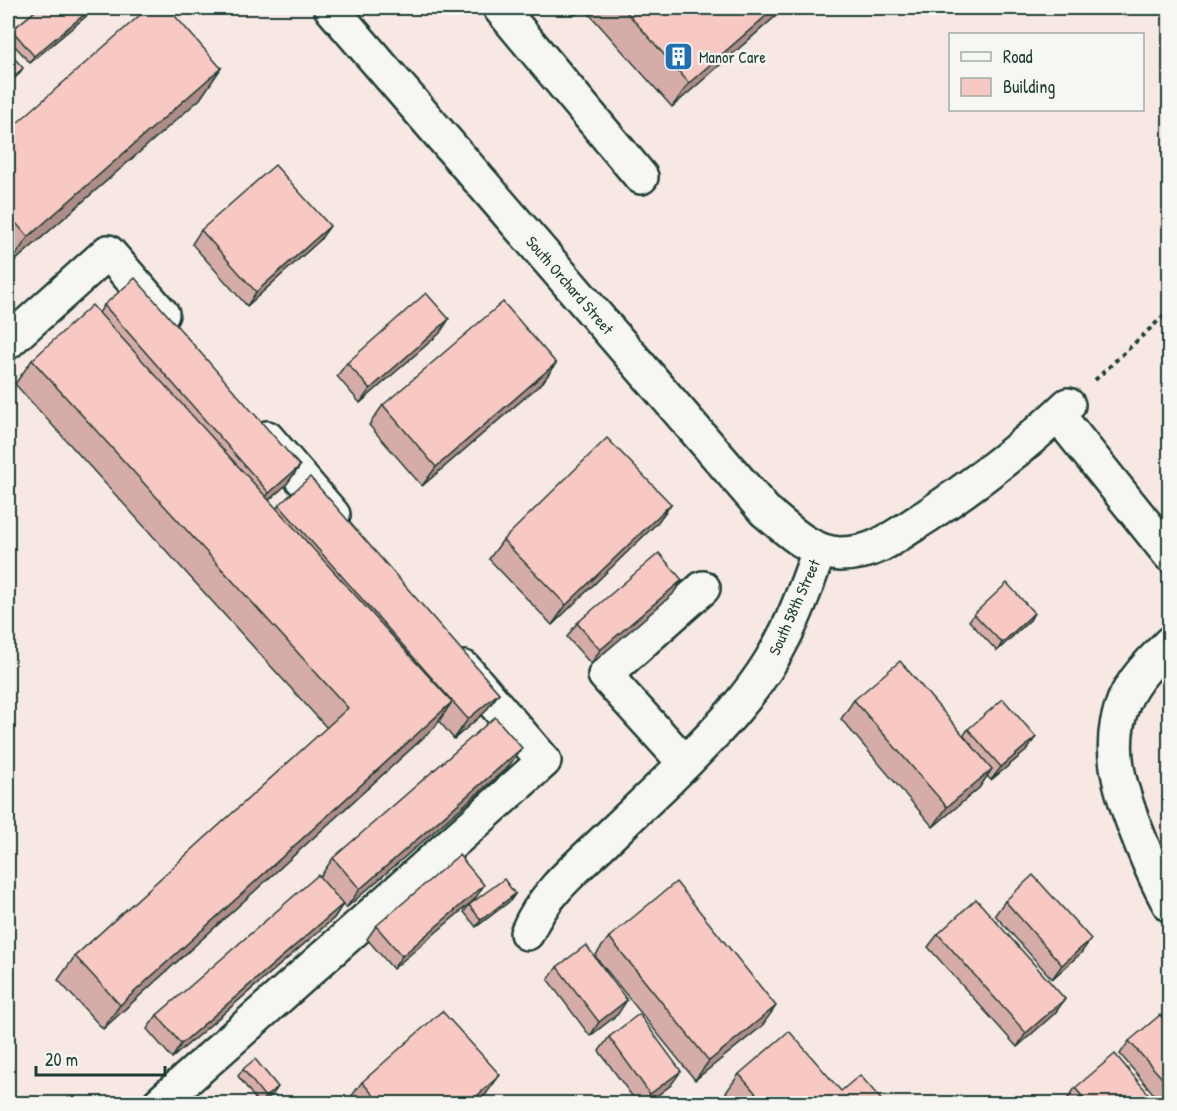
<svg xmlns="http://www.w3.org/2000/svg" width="1177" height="1111" viewBox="0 0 1177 1111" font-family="'Patrick Hand',sans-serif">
  <rect width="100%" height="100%" fill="#f7e8e4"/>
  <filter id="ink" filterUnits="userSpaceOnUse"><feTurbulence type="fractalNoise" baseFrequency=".0167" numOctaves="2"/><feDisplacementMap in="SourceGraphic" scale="12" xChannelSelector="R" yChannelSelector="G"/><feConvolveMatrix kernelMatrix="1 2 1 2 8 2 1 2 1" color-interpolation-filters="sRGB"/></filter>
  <g filter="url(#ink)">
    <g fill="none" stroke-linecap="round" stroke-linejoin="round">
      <defs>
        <g id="minor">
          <path d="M331,8L765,511C787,529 810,553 840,554C853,554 868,551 880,545C896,537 911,526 927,516C976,483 1025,446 1068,405"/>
          <polyline points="500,8 641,177"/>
          <polyline points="8,342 108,252 162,314"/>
          <polyline points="1058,415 1170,555"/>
          <polyline points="267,438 333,515"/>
          <path d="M1170,643C1153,660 1134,678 1124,701C1106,745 1119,787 1136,830C1146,856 1156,881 1170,905"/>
          <polyline points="685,763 605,675 703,588"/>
          <path d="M527,933C542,897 571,872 599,846C622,824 645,802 668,780C712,737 758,691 785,635C799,608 809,579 819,551"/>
          <polyline points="159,1104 544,761 464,668"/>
        </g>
      </defs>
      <use href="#minor" stroke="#1f3d34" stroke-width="38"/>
      <polyline stroke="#1f3d34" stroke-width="4" stroke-dasharray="4.5 4.5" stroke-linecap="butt" points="1095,380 1170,310"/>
      <use href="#minor" stroke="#f6f6f2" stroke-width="33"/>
    </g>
    <g fill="#d5aca8" stroke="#1f3d34" stroke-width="1.5">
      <polygon points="39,8 96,8 30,63 8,38 8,37 12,30"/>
      <polygon points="568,8 584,8 575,15"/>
      <polygon points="584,8 785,8 672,107"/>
      <polygon points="221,68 200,99 8,267 8,131"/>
      <polygon points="201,230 320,240 247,306 192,244"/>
      <polygon points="104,305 300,466 286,485 269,500 276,509 279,505 499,693 485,712 454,739 439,721 435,727 103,1029 58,980 75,956 327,728 15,384 32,360 99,313"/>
      <polygon points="440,333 360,403 337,376 347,363"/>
      <polygon points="556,363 543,382 422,486 369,425 383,405"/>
      <polygon points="671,504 657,523 552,625 489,559 503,540"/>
      <polygon points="673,594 591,664 567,637 577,623"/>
      <polygon points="1034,613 1030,620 997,651 969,621 974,614"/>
      <polygon points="854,700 964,735 968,729 1036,737 1026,751 991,780 987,776 979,788 933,827 841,719"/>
      <polygon points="508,767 346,908 343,904 334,918 172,1058 147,1029 157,1015 320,877 333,858"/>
      <polygon points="515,894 510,901 476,927 464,912 469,905"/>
      <polygon points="475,899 393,969 367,939 376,926"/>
      <polygon points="1005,901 1081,953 1052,979 995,915"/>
      <polygon points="938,934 1065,999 1055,1013 1017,1047 928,947"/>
      <polygon points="609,937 762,1026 695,1080 595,956"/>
      <polygon points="557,967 618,1014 590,1036 548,980"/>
      <polygon points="1170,1026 1170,1104 1162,1104 1120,1054 1129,1041"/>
      <polygon points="609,1037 671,1085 646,1104 638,1104 599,1051"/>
      <polygon points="243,1069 273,1094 259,1104 238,1076"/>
      <polygon points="739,1074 841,1091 885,1104 734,1104 725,1094"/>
      <polygon points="362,1082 486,1094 476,1104 350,1104 348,1101"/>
      <polygon points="1075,1088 1157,1104 1068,1104 1066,1101"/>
    </g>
    <g fill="#ae8c88" stroke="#1f3d34" stroke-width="1.5">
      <polygon points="92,8 96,8 30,63 34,56"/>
      <polygon points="581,8 584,8 575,15"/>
      <polygon points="775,8 785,8 672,107 689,83"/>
      <polygon points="23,68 18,75 8,85 8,82"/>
      <polygon points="221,68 200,99 8,267 28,237"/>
      <polygon points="330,226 320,240 247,306 256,292"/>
      <polygon points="449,319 440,333 360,403 370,389"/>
      <polygon points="556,363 543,382 422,486 436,467"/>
      <polygon points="300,466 286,485 255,512 269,493"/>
      <polygon points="671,504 657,523 552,625 566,605"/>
      <polygon points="682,580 673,594 591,664 600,650"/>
      <polygon points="1034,613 1030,620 997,651 1002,643"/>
      <polygon points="499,693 485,712 454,739 468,719"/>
      <polygon points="452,702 435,727 103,1029 120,1005"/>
      <polygon points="1036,737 1026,751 991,780 1001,767"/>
      <polygon points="522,748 508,767 346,908 360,889"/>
      <polygon points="992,769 979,788 933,827 947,807"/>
      <polygon points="484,885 475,899 393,969 402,956"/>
      <polygon points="515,894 510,901 476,927 481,920"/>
      <polygon points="343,904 334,918 172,1058 181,1044"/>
      <polygon points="1091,939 1081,953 1052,979 1062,965"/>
      <polygon points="1065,999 1055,1013 1017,1047 1026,1033"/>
      <polygon points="627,1000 618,1014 590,1036 599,1022"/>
      <polygon points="776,1006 762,1026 695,1080 709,1061"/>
      <polygon points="681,1071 671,1085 646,1104 644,1104 650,1094"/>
      <polygon points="500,1075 486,1094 476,1104 468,1104"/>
      <polygon points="278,1087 273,1094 260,1104 265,1097"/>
    </g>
    <g fill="#f8c8c3" stroke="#1f3d34" stroke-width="1.5">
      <polygon points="39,8 92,8 34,56 12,30"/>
      <polygon points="148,8 168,8 221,68 28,237 8,214 8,131"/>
      <polygon points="623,8 775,8 689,83"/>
      <polygon points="8,51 23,68 8,82"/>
      <polygon points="275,165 330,226 256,292 201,230"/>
      <polygon points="135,278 300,466 269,493 104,305"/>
      <polygon points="426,293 449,319 370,389 347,363"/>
      <polygon points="503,302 556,363 436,467 383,405"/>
      <polygon points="92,305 452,702 120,1005 75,956 348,708 32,360"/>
      <polygon points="607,438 671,504 566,605 503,540"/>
      <polygon points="310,477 499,693 468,719 279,505"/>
      <polygon points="659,553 682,580 600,650 577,623"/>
      <polygon points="1007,583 1034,613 1002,643 974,614"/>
      <polygon points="900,661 992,769 947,807 854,700"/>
      <polygon points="1003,699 1036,737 1001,767 968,729"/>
      <polygon points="495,717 522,748 360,889 333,858"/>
      <polygon points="459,855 484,885 402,956 376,926"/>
      <polygon points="318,875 343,904 181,1044 157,1015"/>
      <polygon points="1033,875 1091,939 1062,965 1005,901"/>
      <polygon points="504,879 515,894 481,920 469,905"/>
      <polygon points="676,882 776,1006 709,1061 609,937"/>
      <polygon points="976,899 1065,999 1026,1033 938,934"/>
      <polygon points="586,945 627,1000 599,1022 557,967"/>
      <polygon points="442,1011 500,1075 468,1104 381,1104 362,1082"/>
      <polygon points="639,1014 681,1071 650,1094 609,1037"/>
      <polygon points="1160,1015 1170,1026 1170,1087 1129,1041"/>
      <polygon points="789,1031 841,1091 860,1075 885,1104 765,1104 739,1074"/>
      <polygon points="1115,1054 1157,1104 1089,1104 1075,1088"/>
      <polygon points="255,1059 278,1087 265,1097 243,1069"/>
    </g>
  </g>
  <defs>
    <symbol id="building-square" viewBox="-11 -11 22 22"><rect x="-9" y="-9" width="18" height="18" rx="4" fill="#1f6fb2" stroke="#f6f6f2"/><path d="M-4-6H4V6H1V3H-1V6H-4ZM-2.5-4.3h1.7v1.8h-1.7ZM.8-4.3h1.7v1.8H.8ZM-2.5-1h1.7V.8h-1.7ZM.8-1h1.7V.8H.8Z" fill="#fff"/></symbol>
  </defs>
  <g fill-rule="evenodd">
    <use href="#building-square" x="662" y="40" width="33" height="33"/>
  </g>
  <g text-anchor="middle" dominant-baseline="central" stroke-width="4.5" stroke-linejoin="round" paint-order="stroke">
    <g font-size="16" fill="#1f3d34" stroke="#f6f6f2" text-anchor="start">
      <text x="699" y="57">Manor Care</text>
    </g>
    <g font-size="16" fill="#1f3d34" stroke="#f6f6f2">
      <text transform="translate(570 285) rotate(49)">South Orchard Street</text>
      <text transform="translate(794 607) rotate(-66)">South 58th Street</text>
    </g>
  </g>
  <rect width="1177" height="1111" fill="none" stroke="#f6f6f2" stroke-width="30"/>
  <rect x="15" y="15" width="1147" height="1081" fill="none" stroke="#1f3d34" stroke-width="2" filter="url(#ink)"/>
  <rect x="949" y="33" width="195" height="78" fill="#f6f6f2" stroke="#a0aca6" stroke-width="1.5"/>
  <rect x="961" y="52" width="30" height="9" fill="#f6f6f2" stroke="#a0aca6" stroke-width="1.5"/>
  <text x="1003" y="63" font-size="18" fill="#1f3d34">Road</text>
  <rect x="961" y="78" width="30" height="18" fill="#f8c8c3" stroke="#a0aca6" stroke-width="1.5"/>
  <text x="1003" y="93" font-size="18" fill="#1f3d34">Building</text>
  <path d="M36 1066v9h129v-9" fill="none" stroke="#1f3d34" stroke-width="3"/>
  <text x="45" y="1066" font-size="18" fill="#1f3d34" stroke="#f6f6f2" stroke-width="4.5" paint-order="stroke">20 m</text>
</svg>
